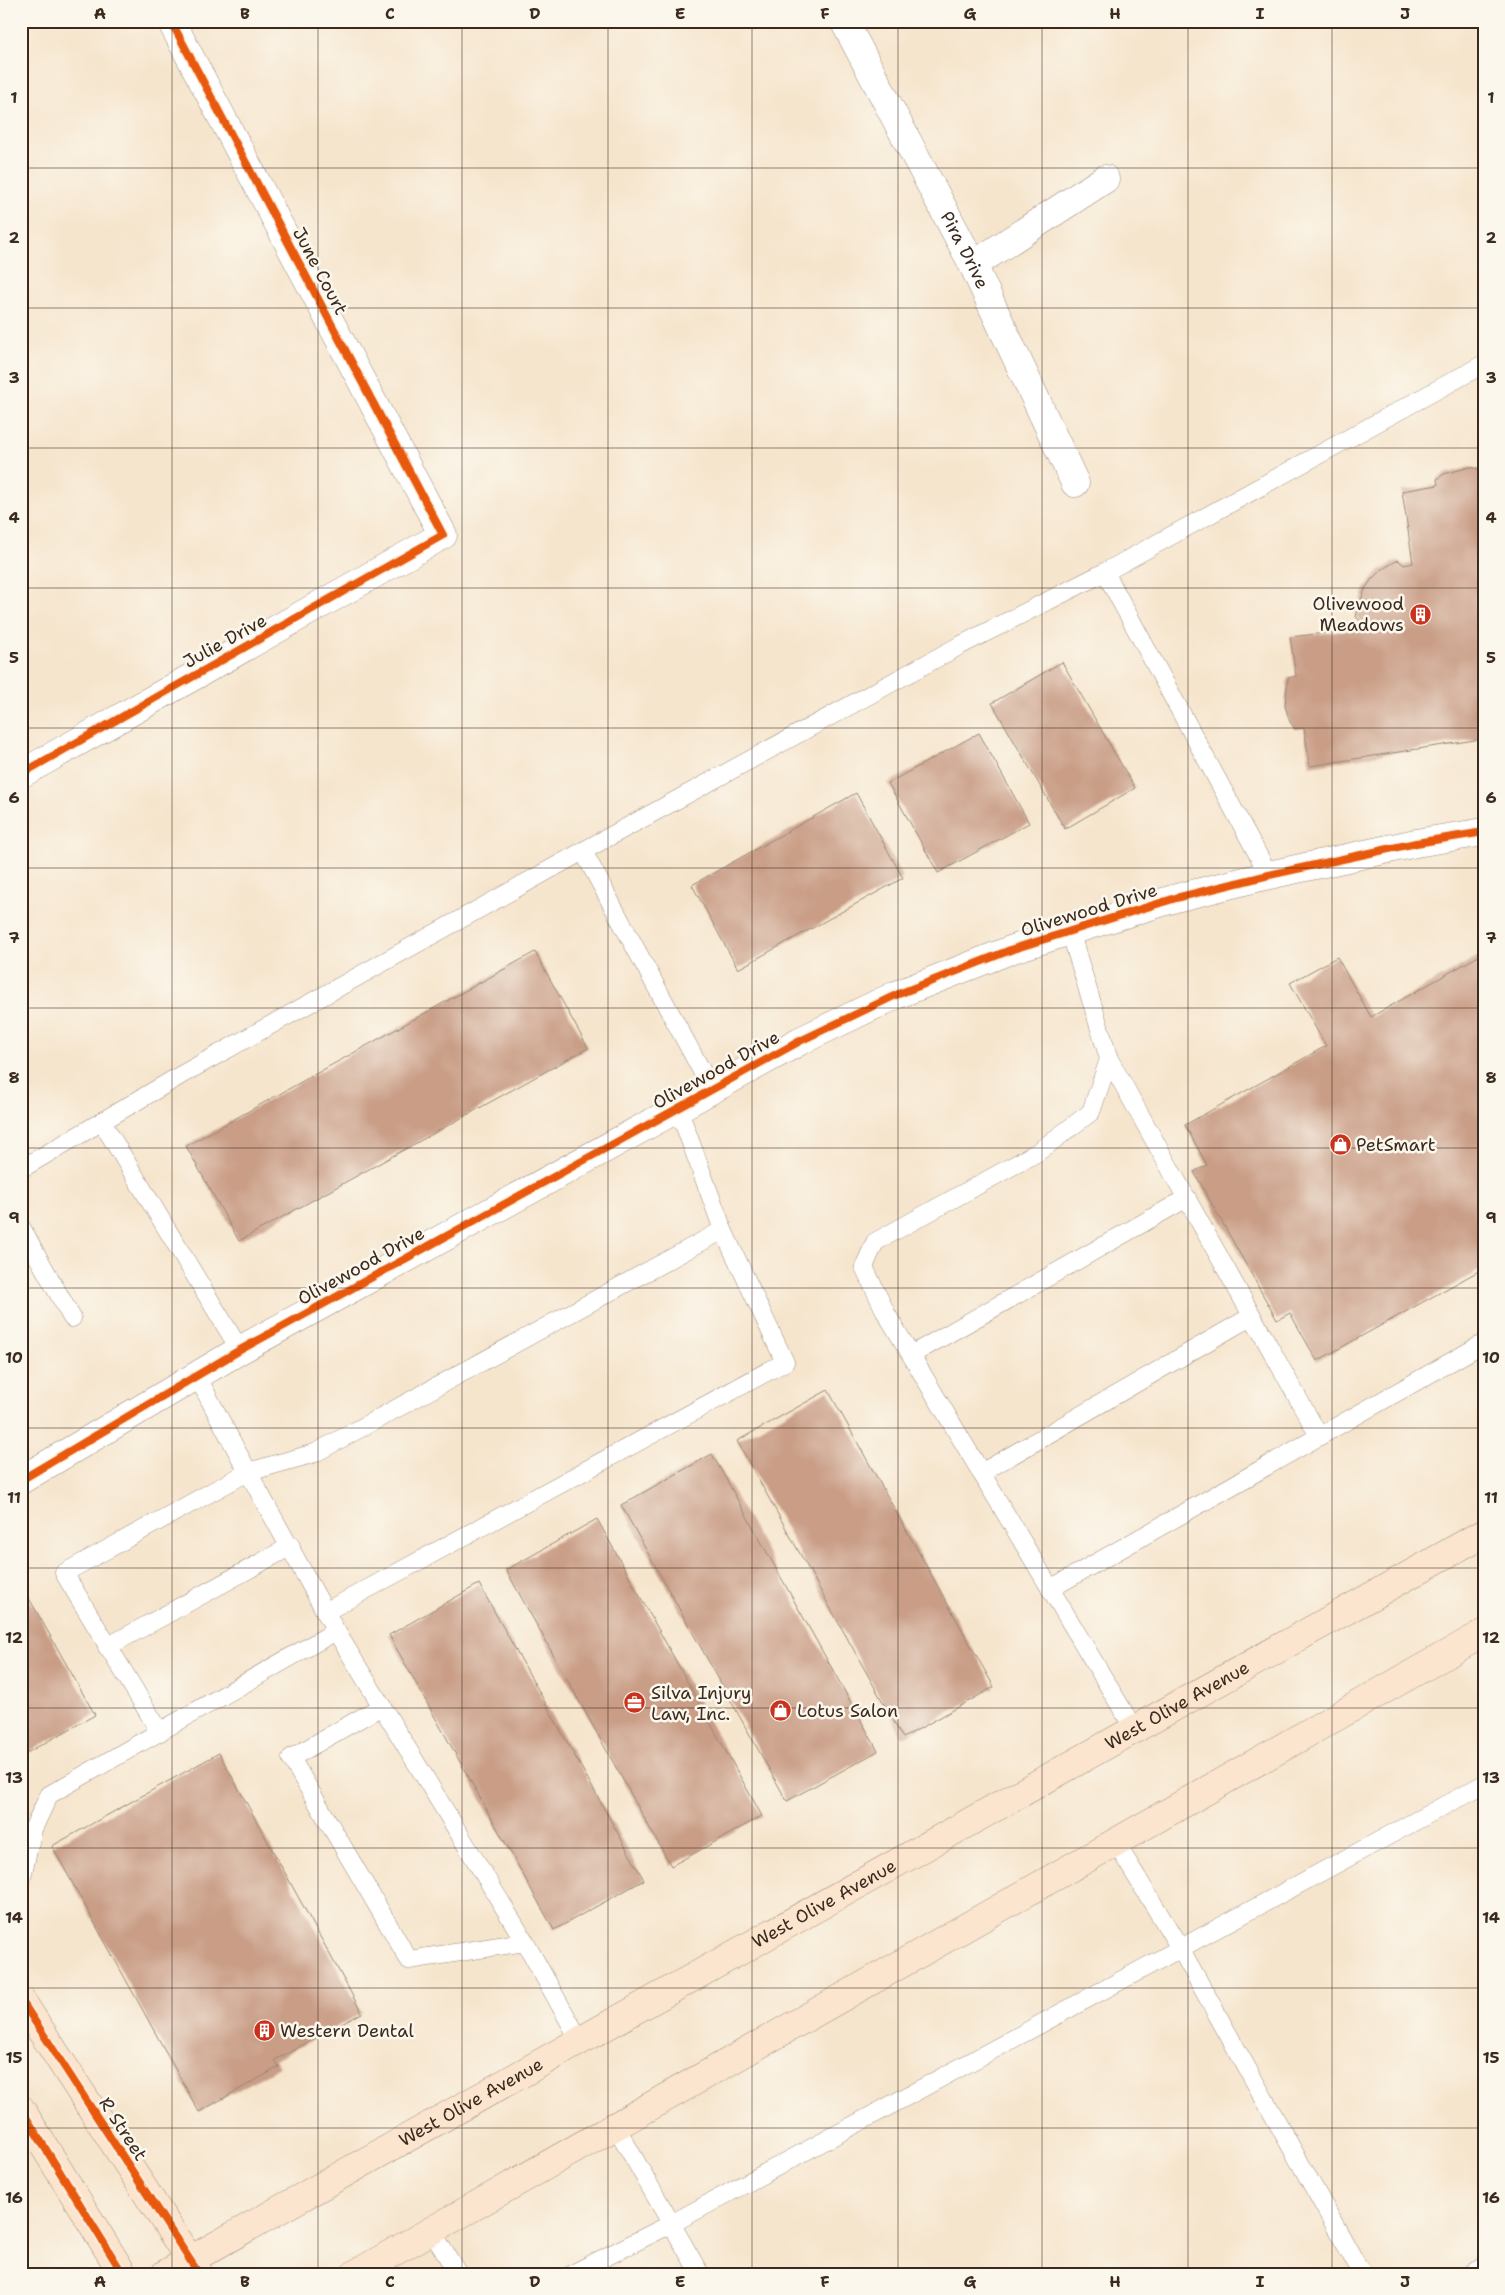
<svg xmlns="http://www.w3.org/2000/svg" width="1505" height="2295" viewBox="0 0 1505 2295" font-family="'Shantell Sans',sans-serif">
  <rect width="100%" height="100%" fill="#fbf7ec"/>
  <filter id="ink" filterUnits="userSpaceOnUse"><feTurbulence type="fractalNoise" baseFrequency=".02" numOctaves="2"/><feDisplacementMap in="SourceGraphic" scale="10" xChannelSelector="R" yChannelSelector="G"/><feConvolveMatrix kernelMatrix="1 2 1 2 8 2 1 2 1" color-interpolation-filters="sRGB"/></filter>
  <filter id="wash" filterUnits="userSpaceOnUse"><feTurbulence type="fractalNoise" baseFrequency=".0096" numOctaves="4" result="noise"/><feDisplacementMap in="SourceGraphic" scale="20" xChannelSelector="R" yChannelSelector="G"/><feGaussianBlur stdDeviation="1.12" result="paint"/><feColorMatrix in="noise" values="0 0 0 0 0 0 0 0 0 0 0 0 0 0 0 0 0 1.4 0 .05"/><feComposite in="paint" operator="in"/></filter>
  <g filter="url(#wash)">
    <rect width="100%" height="100%" fill="#f6e5cd"/>
    <g id="blocks">
      <g fill="#c99d86">
        <polygon points="1470,467 1484,470 1484,741 1481,739 1310,766 1304,728 1295,729 1290,722 1285,706 1288,678 1296,676 1290,637 1362,629 1362,622 1356,617 1357,612 1365,589 1372,579 1381,570 1398,560 1404,565 1413,563 1402,491 1438,485 1437,479 1444,474"/>
        <polygon points="1062,662 1135,788 1065,829 992,703"/>
        <polygon points="979,733 1029,823 938,873 888,783"/>
        <polygon points="856,793 903,878 738,969 692,885"/>
        <polygon points="535,952 588,1048 239,1241 186,1146"/>
        <polygon points="1484,953 1484,1268 1317,1361 1290,1313 1277,1320 1194,1172 1207,1165 1185,1125 1326,1046 1290,983 1337,957 1371,1017"/>
        <polygon points="828,1390 994,1687 903,1738 737,1441"/>
        <polygon points="712,1454 878,1751 787,1801 621,1505"/>
        <polygon points="597,1519 762,1816 671,1866 506,1570"/>
        <polygon points="21,1584 95,1715 21,1756"/>
        <polygon points="479,1584 644,1880 554,1930 389,1635"/>
        <polygon points="219,1753 362,2013 275,2060 279,2067 199,2112 52,1846"/>
      </g>
    </g>
  </g>
  <g filter="url(#ink)">
    <use href="#blocks" fill-opacity="0" stroke="#988876" stroke-width="1"/>
    <g fill="none" stroke-linecap="round" stroke-linejoin="round">
      <defs>
        <g id="lane">
          <polyline points="1105,572 1269,875"/>
          <polyline points="583,851 712,1090"/>
          <polyline points="1070,931 1109,1059 1091,1112 1038,1152 875,1242 864,1267 886,1313 1134,1729"/>
          <polyline points="1109,1059 1319,1436"/>
          <polyline points="102,1122 240,1350"/>
          <polyline points="21,1169 181,1075 583,851 959,646 1105,572 1484,364"/>
          <polyline points="21,1227 72,1318"/>
          <polyline points="911,1355 1187,1198"/>
          <polyline points="197,1376 248,1472 315,1453 723,1230 678,1108"/>
          <polyline points="981,1473 1252,1316"/>
          <polyline points="1050,1589 1484,1343"/>
          <polyline points="325,1612 785,1362 723,1230"/>
          <polyline points="107,1647 291,1546"/>
          <polyline points="382,1706 291,1758 409,1960 525,1942"/>
          <polyline points="160,1732 64,1573 248,1472 336,1631 525,1942 580,2041"/>
          <polyline points="1116,1843 1180,1948 1362,2274"/>
          <polyline points="21,1881 33,1829 49,1795 336,1631"/>
          <polyline points="615,2125 700,2274"/>
          <polyline points="431,2230 458,2274"/>
          <polyline points="572,2274 671,2224 1484,1784"/>
          <polyline points="1469,2274 1484,2266"/>
        </g>
        <g id="street">
          <path id="s1" d="M844,21L973,265L1075,483"/>
          <polyline points="973,265 1105,179"/>
          <polyline points="21,774 443,535 171,21"/>
          <polyline points="21,1480 240,1350 800,1041 896,995 1013,949 1176,898 1269,875 1416,843 1484,832"/>
        </g>
        <g id="secondary">
          <polyline points="21,2000 199,2274"/>
          <polyline points="21,2109 123,2274"/>
          <path id="s2" d="M165,2274L1484,1533"/>
          <polyline points="355,2274 1484,1633"/>
        </g>
      </defs>
      <use href="#lane" stroke="#988876" stroke-width="19"/>
      <use href="#street" stroke="#988876" stroke-width="29"/>
      <use href="#secondary" stroke="#988876" stroke-width="29"/>
      <use href="#lane" stroke="#fff" stroke-width="18"/>
      <use href="#street" stroke="#fff" stroke-width="28"/>
      <use href="#secondary" stroke="#fce5cf" stroke-width="28"/>
      <defs>
        <g id="cycleway">
          <polyline points="21,774 443,535 171,21"/>
          <polyline points="21,1480 240,1350 800,1041 896,995 1013,949 1176,898 1269,875 1416,843 1484,832"/>
          <polyline points="21,2000 199,2274"/>
          <polyline points="21,2109 123,2274"/>
        </g>
      </defs>
      <use href="#cycleway" stroke="#fbf7ec" stroke-width="11"/>
      <use href="#cycleway" stroke="#e8590c" stroke-width="8"/>
    </g>
  </g>
  <path fill="none" stroke="#3b2a1e" stroke-width="1" stroke-opacity="0.55" d="M172,21V2274M318,21V2274M462,21V2274M608,21V2274M752,21V2274M898,21V2274M1042,21V2274M1188,21V2274M1332,21V2274M21,168H1484M21,308H1484M21,448H1484M21,588H1484M21,728H1484M21,868H1484M21,1008H1484M21,1148H1484M21,1288H1484M21,1428H1484M21,1568H1484M21,1708H1484M21,1848H1484M21,1988H1484M21,2128H1484"/>
  <defs>
    <symbol id="building-disc" viewBox="-11 -11 22 22"><circle r="9.5" fill="#c8321e" stroke="#fbf7ec"/><path d="M-4-6H4V6H1V3H-1V6H-4ZM-2.5-4.3h1.7v1.8h-1.7ZM.8-4.3h1.7v1.8H.8ZM-2.5-1h1.7V.8h-1.7ZM.8-1h1.7V.8H.8Z" fill="#fff"/></symbol>
    <symbol id="shop-disc" viewBox="-11 -11 22 22"><circle r="9.5" fill="#c8321e" stroke="#fbf7ec"/><path d="M-5-2.5h2.3a2.7 3.5 0 0 1 5.4 0H5L5.5 6h-11ZM-1.5-2.5h3a1.5 2.3 0 0 0-3 0Z" fill="#fff"/></symbol>
    <symbol id="office-disc" viewBox="-11 -11 22 22"><circle r="9.5" fill="#c8321e" stroke="#fbf7ec"/><path d="M-6-3h4V-5.5h4V-3h4V5H-6ZM-1-4.5V-3h2v-1.5ZM-6 0V1H6V0Z" fill="#fff"/></symbol>
  </defs>
  <g fill-rule="evenodd">
    <use href="#building-disc" x="1408" y="602" width="25" height="25"/>
    <use href="#shop-disc" x="1328" y="1132" width="25" height="25"/>
    <use href="#office-disc" x="622" y="1690" width="25" height="25"/>
    <use href="#shop-disc" x="768" y="1698" width="25" height="25"/>
    <use href="#building-disc" x="252" y="2018" width="25" height="25"/>
  </g>
  <g text-anchor="middle" dominant-baseline="central" stroke-width="5" stroke-linejoin="round" paint-order="stroke">
    <g font-size="18" fill="#3b2a1e" stroke="#fbf7ec">
      <text stroke="none"><textPath href="#s1" startOffset="259">Pira Drive</textPath></text>
      <text transform="translate(320 271) rotate(62)">June Court</text>
      <text transform="translate(225 641) rotate(-29)">Julie Drive</text>
      <text transform="translate(1089 910) rotate(-17)">Olivewood Drive</text>
      <text transform="translate(716 1070) rotate(-29)">Olivewood Drive</text>
      <text transform="translate(361 1266) rotate(-29)">Olivewood Drive</text>
      <text stroke="none"><textPath href="#s2" startOffset="1161">West Olive Avenue</textPath></text>
      <text stroke="none"><textPath href="#s2" startOffset="756">West Olive Avenue</textPath></text>
      <text stroke="none"><textPath href="#s2" startOffset="351">West Olive Avenue</textPath></text>
      <text transform="translate(123 2129) rotate(57)">R Street</text>
    </g>
    <g font-size="18" fill="#3b2a1e" stroke="#fbf7ec" text-anchor="start">
      <text x="1404" y="604" text-anchor="end">Olivewood<tspan x="1404" dy="21">Meadows</tspan></text>
      <text x="1356" y="1145">PetSmart</text>
      <text x="651" y="1693">Silva Injury<tspan x="651" dy="21">Law, Inc.</tspan></text>
      <text x="797" y="1711">Lotus Salon</text>
      <text x="280" y="2031">Western Dental</text>
    </g>
  </g>
  <rect width="1505" height="2295" fill="none" stroke="#fbf7ec" stroke-width="55"/>
  <rect x="28" y="28" width="1450" height="2240" fill="none" stroke="#3b2a1e" stroke-width="2"/>
  <g font-size="16" text-anchor="middle" font-weight="bold" fill="#3b2a1e">
    <text x="100" y="19">A</text>
    <text x="245" y="19">B</text>
    <text x="390" y="19">C</text>
    <text x="535" y="19">D</text>
    <text x="680" y="19">E</text>
    <text x="825" y="19">F</text>
    <text x="970" y="19">G</text>
    <text x="1115" y="19">H</text>
    <text x="1260" y="19">I</text>
    <text x="1405" y="19">J</text>
    <text x="14" y="103">1</text>
    <text x="1491" y="103">1</text>
    <text x="14" y="243">2</text>
    <text x="1491" y="243">2</text>
    <text x="14" y="383">3</text>
    <text x="1491" y="383">3</text>
    <text x="14" y="523">4</text>
    <text x="1491" y="523">4</text>
    <text x="14" y="663">5</text>
    <text x="1491" y="663">5</text>
    <text x="14" y="803">6</text>
    <text x="1491" y="803">6</text>
    <text x="14" y="943">7</text>
    <text x="1491" y="943">7</text>
    <text x="14" y="1083">8</text>
    <text x="1491" y="1083">8</text>
    <text x="14" y="1223">9</text>
    <text x="1491" y="1223">9</text>
    <text x="14" y="1363">10</text>
    <text x="1491" y="1363">10</text>
    <text x="14" y="1503">11</text>
    <text x="1491" y="1503">11</text>
    <text x="14" y="1643">12</text>
    <text x="1491" y="1643">12</text>
    <text x="14" y="1783">13</text>
    <text x="1491" y="1783">13</text>
    <text x="14" y="1923">14</text>
    <text x="1491" y="1923">14</text>
    <text x="14" y="2063">15</text>
    <text x="1491" y="2063">15</text>
    <text x="14" y="2203">16</text>
    <text x="1491" y="2203">16</text>
    <text x="100" y="2287">A</text>
    <text x="245" y="2287">B</text>
    <text x="390" y="2287">C</text>
    <text x="535" y="2287">D</text>
    <text x="680" y="2287">E</text>
    <text x="825" y="2287">F</text>
    <text x="970" y="2287">G</text>
    <text x="1115" y="2287">H</text>
    <text x="1260" y="2287">I</text>
    <text x="1405" y="2287">J</text>
  </g>
</svg>
